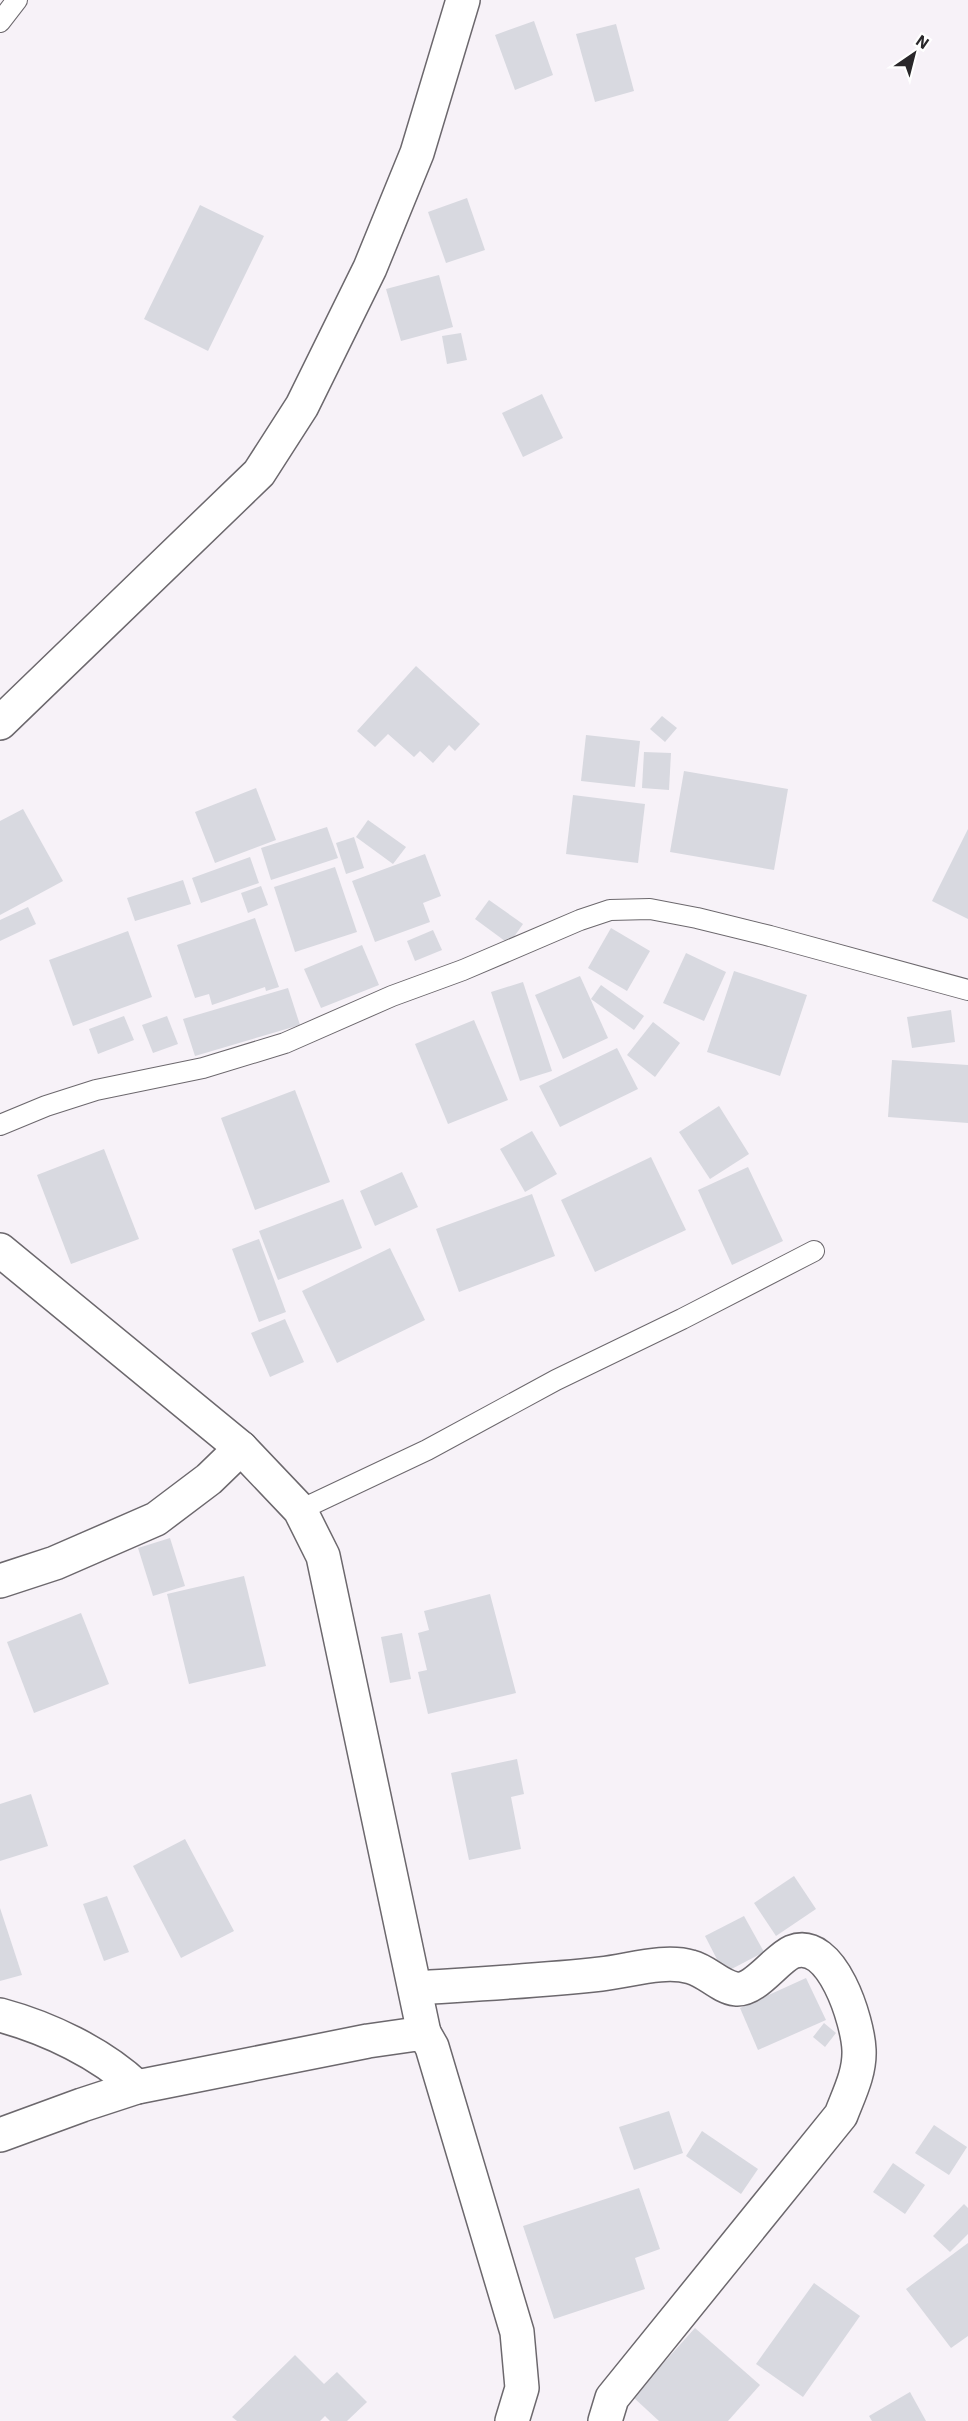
<svg xmlns="http://www.w3.org/2000/svg" width="968" height="2421" viewBox="0 0 968 2421" font-family="'IBM Plex Sans',sans-serif">
  <rect width="100%" height="100%" fill="#f7f2f8"/>
  <g fill="#d8d9e0">
    <polygon points="534,21 553,75 515,90 495,35"/>
    <polygon points="616,24 634,91 595,102 576,34"/>
    <polygon points="467,198 485,250 446,263 428,212"/>
    <polygon points="200,205 264,236 208,351 144,319"/>
    <polygon points="439,275 453,327 401,341 386,289"/>
    <polygon points="461,333 467,360 447,364 442,336"/>
    <polygon points="542,394 563,438 523,457 502,413"/>
    <polygon points="416,666 480,724 455,751 449,745 433,763 420,751 414,757 388,734 375,747 357,731"/>
    <polygon points="662,716 677,728 665,742 650,729"/>
    <polygon points="586,735 640,741 635,787 581,781"/>
    <polygon points="644,752 671,753 669,790 642,788"/>
    <polygon points="684,771 788,789 774,870 670,852"/>
    <polygon points="256,788 276,840 215,863 195,812"/>
    <polygon points="573,795 645,804 638,863 566,854"/>
    <polygon points="23,809 63,881 0,915 0,821"/>
    <polygon points="368,820 406,847 393,864 356,837"/>
    <polygon points="327,827 338,858 271,880 261,848"/>
    <polygon points="968,829 968,919 932,901"/>
    <polygon points="354,837 364,868 346,874 336,843"/>
    <polygon points="425,854 441,896 423,903 430,922 375,942 352,881"/>
    <polygon points="250,857 259,883 201,903 192,878"/>
    <polygon points="335,867 357,932 295,952 274,887"/>
    <polygon points="183,880 191,904 135,921 127,898"/>
    <polygon points="261,886 268,905 248,913 241,893"/>
    <polygon points="489,900 523,924 509,944 475,919"/>
    <polygon points="28,907 36,924 0,941 0,920"/>
    <polygon points="255,918 279,987 266,991 265,987 212,1005 209,994 195,998 177,945"/>
    <polygon points="611,928 650,951 627,991 588,968"/>
    <polygon points="433,930 442,950 415,961 407,941"/>
    <polygon points="128,931 152,997 73,1026 49,960"/>
    <polygon points="362,945 379,985 321,1008 304,969"/>
    <polygon points="686,953 726,972 704,1021 663,1003"/>
    <polygon points="734,971 807,995 780,1076 707,1052"/>
    <polygon points="580,976 608,1038 563,1059 535,995"/>
    <polygon points="523,982 552,1071 520,1081 491,992"/>
    <polygon points="601,985 644,1016 634,1030 591,999"/>
    <polygon points="288,988 300,1025 195,1056 183,1019"/>
    <polygon points="951,1010 955,1042 912,1048 907,1017"/>
    <polygon points="124,1016 134,1040 98,1054 89,1029"/>
    <polygon points="167,1016 178,1044 153,1053 142,1025"/>
    <polygon points="474,1020 508,1100 448,1124 415,1044"/>
    <polygon points="653,1022 680,1043 655,1077 627,1055"/>
    <polygon points="617,1048 638,1089 560,1127 539,1086"/>
    <polygon points="892,1060 968,1065 968,1123 888,1117"/>
    <polygon points="295,1090 330,1182 255,1210 221,1118"/>
    <polygon points="719,1106 749,1154 710,1179 679,1132"/>
    <polygon points="532,1131 557,1174 525,1192 500,1149"/>
    <polygon points="104,1149 139,1239 71,1264 37,1175"/>
    <polygon points="651,1157 686,1230 595,1272 561,1200"/>
    <polygon points="748,1167 783,1241 732,1265 698,1190"/>
    <polygon points="402,1172 418,1207 375,1226 360,1191"/>
    <polygon points="532,1194 555,1256 459,1292 436,1229"/>
    <polygon points="343,1199 362,1248 278,1280 259,1231"/>
    <polygon points="259,1239 286,1312 259,1322 232,1249"/>
    <polygon points="390,1248 425,1320 337,1363 302,1291"/>
    <polygon points="285,1319 304,1362 270,1377 251,1333"/>
    <polygon points="170,1538 185,1586 153,1596 138,1548"/>
    <polygon points="244,1576 266,1666 189,1684 167,1594"/>
    <polygon points="490,1594 516,1693 428,1714 418,1672 427,1670 418,1633 429,1630 424,1611"/>
    <polygon points="81,1613 109,1684 34,1713 7,1642"/>
    <polygon points="402,1633 411,1679 390,1683 381,1637"/>
    <polygon points="517,1759 524,1794 511,1797 521,1849 469,1860 451,1773"/>
    <polygon points="31,1794 48,1846 0,1861 0,1804"/>
    <polygon points="185,1839 234,1931 181,1958 133,1866"/>
    <polygon points="794,1876 816,1909 776,1936 754,1903"/>
    <polygon points="107,1896 129,1952 104,1961 83,1904"/>
    <polygon points="0,1908 22,1975 0,1981"/>
    <polygon points="744,1916 764,1952 724,1973 705,1936"/>
    <polygon points="806,1978 826,2020 758,2050 740,2008"/>
    <polygon points="824,2023 836,2033 825,2047 813,2037"/>
    <polygon points="669,2111 683,2153 634,2170 619,2127"/>
    <polygon points="934,2125 967,2147 949,2175 915,2153"/>
    <polygon points="702,2131 758,2169 741,2194 686,2156"/>
    <polygon points="893,2163 925,2185 905,2214 873,2192"/>
    <polygon points="639,2188 660,2249 635,2258 645,2289 554,2319 523,2226"/>
    <polygon points="964,2204 968,2208 968,2234 950,2252 933,2236"/>
    <polygon points="968,2243 968,2336 951,2348 906,2289"/>
    <polygon points="814,2283 860,2316 803,2397 756,2364"/>
    <polygon points="695,2328 760,2385 728,2421 659,2421 633,2397"/>
    <polygon points="295,2355 324,2384 337,2372 367,2402 347,2421 330,2421 325,2416 320,2421 237,2421 232,2417"/>
    <polygon points="910,2392 926,2421 872,2421 869,2416"/>
  </g>
  <g fill="none" stroke-linecap="round" stroke-linejoin="round">
    <defs>
      <g id="service">
        <polyline points="0,22 17,0"/>
        <polyline points="0,1125 46,1106 96,1090 203,1068 285,1043 392,996 463,970 580,920 610,910 650,909 697,918 770,936 968,990"/>
        <polyline points="300,1510 427,1450 556,1380 682,1319 814,1251"/>
      </g>
      <g id="minor">
        <polyline points="0,723 259,473 302,406 370,268 417,153 463,0"/>
        <polyline points="0,1250 241,1448 300,1510 323,1556 424,2033"/>
        <polyline points="0,1581 55,1563 156,1519 209,1479 241,1448"/>
        <path d="M415,1988C477,1984 539,1981 601,1974C629,1971 664,1959 691,1967C707,1971 720,1987 736,1989C755,1991 776,1959 792,1952C832,1936 858,2022 859,2050C860,2073 849,2094 841,2115L612,2398L605,2421"/>
        <path d="M0,2015C48,2028 101,2053 137,2087"/>
        <polyline points="0,2135 82,2105 137,2087 368,2041 424,2033 432,2047 517,2332 522,2388 512,2421"/>
      </g>
    </defs>
    <use href="#service" stroke="#6c686d" stroke-width="22"/>
    <use href="#minor" stroke="#6c686d" stroke-width="36"/>
    <use href="#service" stroke="#fff" stroke-width="20"/>
    <use href="#minor" stroke="#fff" stroke-width="33"/>
  </g>
  <g transform="translate(914 54) rotate(35)" stroke="#ffffff" stroke-width="4.5" paint-order="stroke">
  <path d="M0-4.5L10 22L0 15L-10 22Z" fill="#29272a"/>
  <text y="-9" font-size="16" font-weight="bold" text-anchor="middle" fill="#29272a">N</text>
  </g>
</svg>
